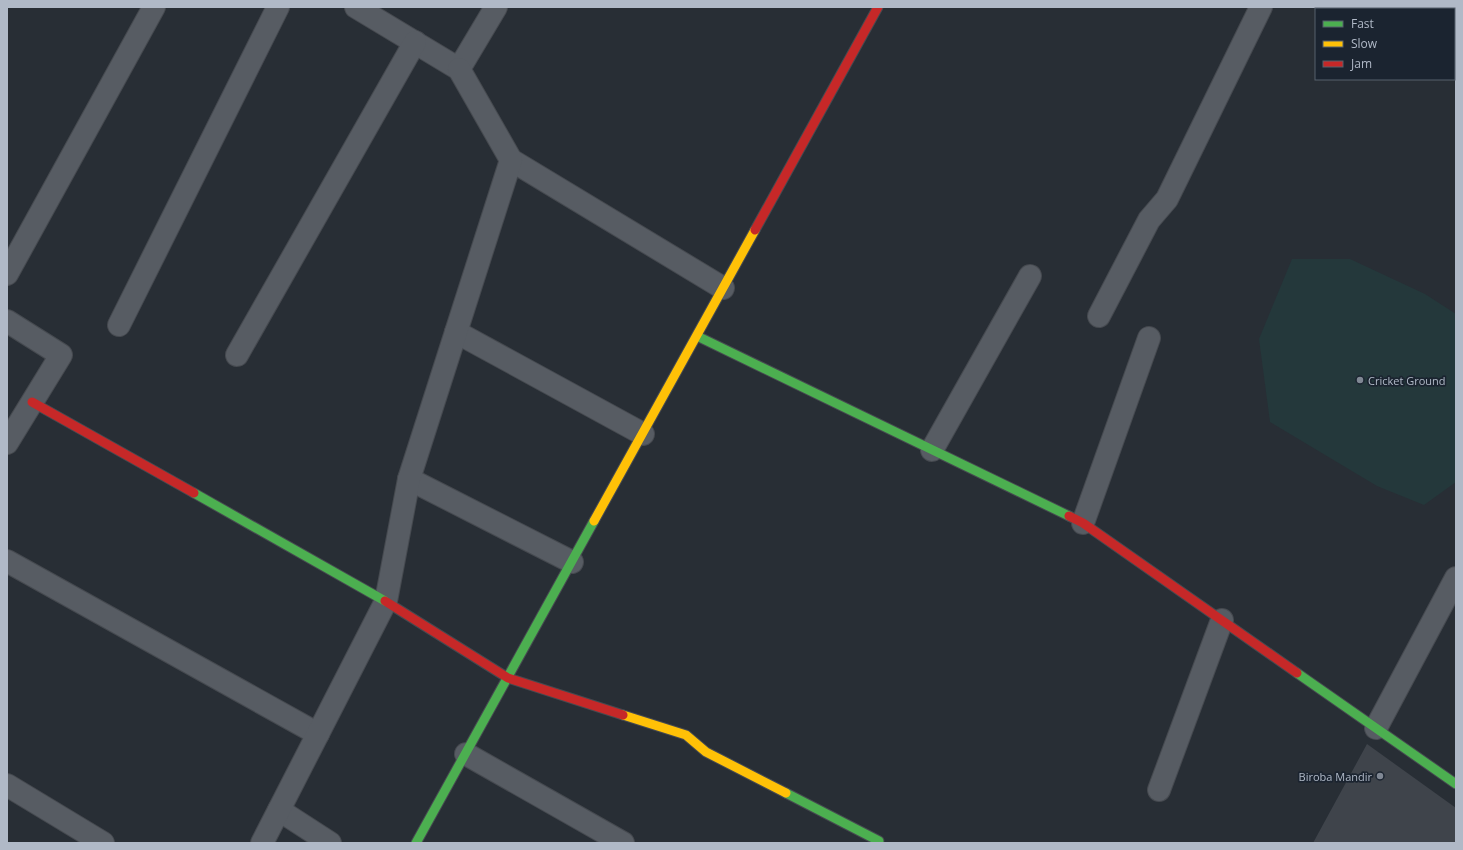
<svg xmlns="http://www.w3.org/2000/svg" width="1463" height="850" viewBox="0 0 1463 850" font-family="'Open Sans',sans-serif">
  <rect width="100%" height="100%" fill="#282e35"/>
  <polygon fill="#24383b" points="1292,259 1350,259 1425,294 1456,314 1456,482 1424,505 1377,486 1270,422 1259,339"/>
  <polygon fill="#3f444b" points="1367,744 1456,808 1456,843 1313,843"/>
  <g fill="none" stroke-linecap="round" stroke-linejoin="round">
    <defs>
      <g id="street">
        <polyline points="356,7 459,69 496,7"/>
        <polyline points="1415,9 1416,7"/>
        <polyline points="511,160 723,288"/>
        <polyline points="7,274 154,7"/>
        <polyline points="1099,316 1149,220 1167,199 1261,7"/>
        <polyline points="7,321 61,355 7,443"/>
        <polyline points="119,325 278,7"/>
        <polyline points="456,332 643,434"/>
        <polyline points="237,355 415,42"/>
        <polyline points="932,450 1030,276"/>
        <polyline points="409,479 572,562"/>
        <polyline points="1083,523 1149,338"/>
        <polyline points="7,561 318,734"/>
        <polyline points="1376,728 1456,578"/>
        <polyline points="466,754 623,843"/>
        <polyline points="7,785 103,843"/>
        <polyline points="1159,790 1222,620"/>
        <polyline points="279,810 330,843"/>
        <polyline points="262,843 386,601 409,479 511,160 459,69"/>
      </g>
      <g id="fast">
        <polyline points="697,336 1069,516"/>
        <polyline points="194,493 385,601"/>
        <polyline points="1297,673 1456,784"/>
        <polyline points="786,793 879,841"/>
        <polyline points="416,843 594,521"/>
      </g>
      <g id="slow">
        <polyline points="594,521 755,230"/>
        <polyline points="623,715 686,735 706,752 786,793"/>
      </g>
      <g id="jam">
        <polyline points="755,230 878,7"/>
        <polyline points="32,402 194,493"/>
        <polyline points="1069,516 1083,523 1297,673"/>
        <polyline points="385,601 508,678 623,715"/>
      </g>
    </defs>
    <use href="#street" stroke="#464a50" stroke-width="24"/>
    <use href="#fast" stroke="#464a50" stroke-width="11"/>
    <use href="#slow" stroke="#464a50" stroke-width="11"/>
    <use href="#jam" stroke="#464a50" stroke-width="11"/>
    <use href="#street" stroke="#575c63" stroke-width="22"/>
    <use href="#fast" stroke="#4caf50" stroke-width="9"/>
    <use href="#slow" stroke="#ffc107" stroke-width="9"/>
    <use href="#jam" stroke="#c62828" stroke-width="9"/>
  </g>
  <g fill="#808894" stroke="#1b2430" stroke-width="1.5">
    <circle cx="1360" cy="380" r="4"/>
    <circle cx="1380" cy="776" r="4"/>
  </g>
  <g text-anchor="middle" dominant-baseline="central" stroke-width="3.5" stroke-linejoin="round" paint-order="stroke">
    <g font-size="11" fill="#b0b9c7" stroke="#1b2430" text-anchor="start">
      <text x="1368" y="380">Cricket Ground</text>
      <text x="1372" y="776" text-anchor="end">Biroba Mandir</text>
    </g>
  </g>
  <rect width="1463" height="850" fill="none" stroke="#b0b9c7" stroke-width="16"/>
  <rect x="1315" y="8" width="140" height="72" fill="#1b2430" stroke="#57606c"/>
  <rect x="1323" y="21" width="20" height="6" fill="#4caf50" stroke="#57606c"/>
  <text x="1351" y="28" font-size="12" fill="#b0b9c7">Fast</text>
  <rect x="1323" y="41" width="20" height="6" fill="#ffc107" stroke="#57606c"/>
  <text x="1351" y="48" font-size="12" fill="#b0b9c7">Slow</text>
  <rect x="1323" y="61" width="20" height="6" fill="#c62828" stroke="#57606c"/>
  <text x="1351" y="68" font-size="12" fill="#b0b9c7">Jam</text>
</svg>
